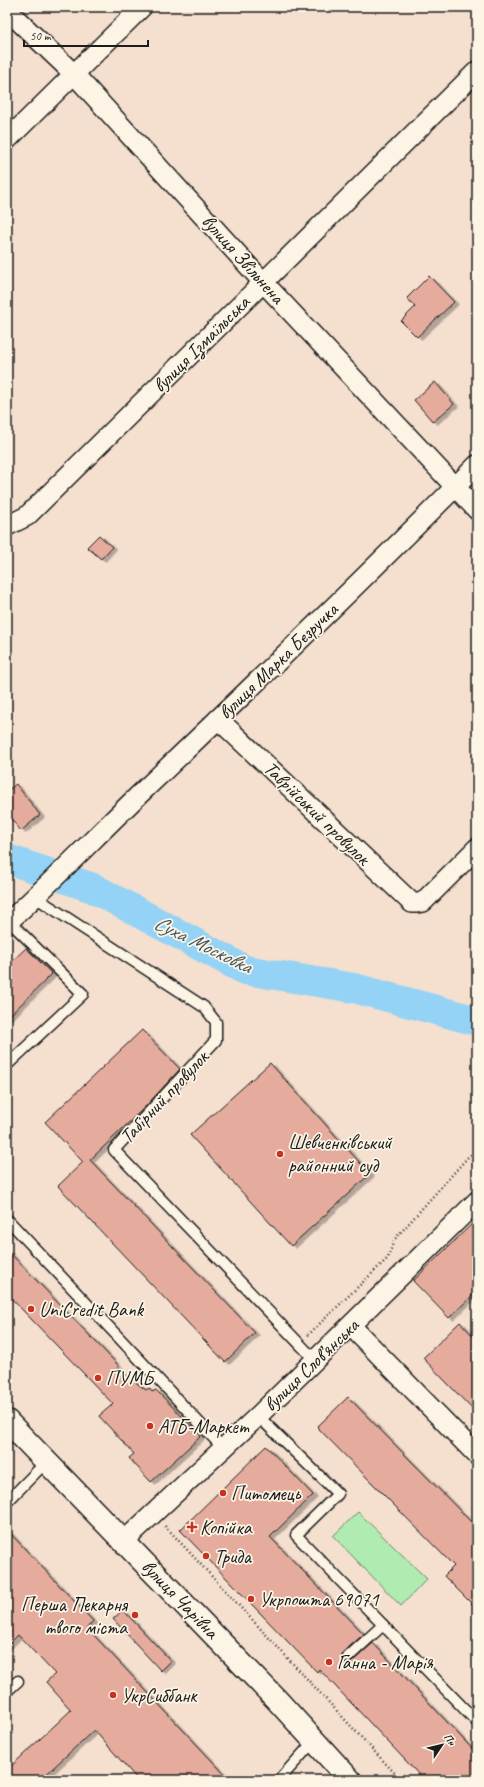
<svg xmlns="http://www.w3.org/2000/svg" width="484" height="1787" viewBox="0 0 484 1787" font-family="Caveat,sans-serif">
  <defs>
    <filter id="shadow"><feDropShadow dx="4.5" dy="2.5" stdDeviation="0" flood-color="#0004"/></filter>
  </defs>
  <rect width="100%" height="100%" fill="#f5dfcf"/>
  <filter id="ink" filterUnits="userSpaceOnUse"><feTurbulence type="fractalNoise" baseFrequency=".025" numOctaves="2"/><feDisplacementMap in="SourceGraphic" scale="8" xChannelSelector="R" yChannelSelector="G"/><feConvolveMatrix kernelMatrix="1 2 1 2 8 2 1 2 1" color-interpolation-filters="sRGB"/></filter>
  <g filter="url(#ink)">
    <polygon fill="#b0ecb2" stroke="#668467" points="358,1512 427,1579 401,1606 333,1536"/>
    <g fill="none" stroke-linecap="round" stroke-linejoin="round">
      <polyline stroke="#94d3f5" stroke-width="30" points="7,859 93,888 245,970 354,988 477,1021"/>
    </g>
    <g fill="#e5ac9d" stroke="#1c1c1c" filter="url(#shadow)">
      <polygon points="429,276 454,302 417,337 401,321 415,307 407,298"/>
      <polygon points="435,382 454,404 433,422 414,400"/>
      <polygon points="99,535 112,547 101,559 87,547"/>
      <polygon points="16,784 40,815 21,831 7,814 7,791"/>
      <polygon points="26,948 52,974 7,1018 7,966"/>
      <polygon points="142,1030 180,1069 146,1106 90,1160 255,1333 225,1362 58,1186 83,1162 45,1122"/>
      <polygon points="270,1063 370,1174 291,1246 190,1135"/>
      <polygon points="477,1219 477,1291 449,1318 413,1281"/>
      <polygon points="7,1250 119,1366 117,1368 146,1390 149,1388 152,1392 156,1390 201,1436 151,1482 129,1458 134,1454 99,1416 113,1404 7,1294"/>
      <polygon points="460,1322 477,1340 477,1414 423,1358"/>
      <polygon points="348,1397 477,1528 477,1609 444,1576 454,1566 317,1427"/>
      <polygon points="266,1446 313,1495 270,1537 364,1634 343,1652 342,1655 343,1661 346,1663 352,1662 373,1643 477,1754 477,1780 424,1780 319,1669 317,1672 180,1530"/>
      <polygon points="7,1530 93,1621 87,1628 230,1780 138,1780 94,1730 40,1780 7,1780 7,1770 71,1710 46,1682 55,1674 18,1635 7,1646"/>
      <polygon points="123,1610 171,1661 161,1671 113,1619"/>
    </g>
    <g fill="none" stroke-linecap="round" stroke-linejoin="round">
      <defs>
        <g id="service">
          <polyline points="35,897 204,1007 216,1022 216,1040 114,1150 315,1360"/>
          <polyline points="7,1065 83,994 9,921"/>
          <polyline points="7,1219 224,1449"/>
          <polyline points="258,1416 338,1494 296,1535 477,1722"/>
          <polyline points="7,1502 46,1462"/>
          <polyline points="348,1657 383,1625"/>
          <polyline points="7,1691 18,1681"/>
          <polyline points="279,1780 314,1741"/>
        </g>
        <g id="minor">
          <polyline points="7,10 74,74 263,282 477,510"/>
          <polyline points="7,140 142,7"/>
          <polyline points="7,526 27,516 477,71"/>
          <polyline points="218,719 412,903 417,903 423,902 477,848"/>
          <path d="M7,923C54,880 98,834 144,790C256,683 368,575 477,465"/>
          <polyline points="351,1326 477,1455"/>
          <polyline points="124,1541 258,1416 477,1201"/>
        </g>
        <polyline id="tertiary" points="7,1421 277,1700 350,1780"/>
      </defs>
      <use href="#service" stroke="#1c1c1c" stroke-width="13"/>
      <use href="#minor" stroke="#1c1c1c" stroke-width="22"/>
      <use href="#tertiary" stroke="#1c1c1c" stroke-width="25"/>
      <g stroke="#1c1c1c" stroke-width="2.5" stroke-dasharray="1 3" stroke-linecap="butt">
        <polyline points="308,1335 388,1258 394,1240 468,1157 477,1150"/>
        <polyline points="165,1526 401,1780"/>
      </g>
      <use href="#service" stroke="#fcf5e5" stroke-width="10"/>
      <use href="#minor" stroke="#fcf5e5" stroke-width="19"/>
      <use href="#tertiary" stroke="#fcf5e5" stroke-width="22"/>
    </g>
  </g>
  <g fill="#c8321e" stroke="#fcf5e5" stroke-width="1.5">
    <circle cx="280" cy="1154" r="4"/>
    <circle cx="31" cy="1309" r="4"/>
    <circle cx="98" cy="1378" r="4"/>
    <circle cx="150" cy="1426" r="4"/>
    <circle cx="223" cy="1493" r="4"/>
    <path d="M190 1521h4v4h4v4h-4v4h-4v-4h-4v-4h4z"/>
    <circle cx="206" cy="1556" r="4"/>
    <circle cx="251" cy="1599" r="4"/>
    <circle cx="135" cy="1615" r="4"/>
    <circle cx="329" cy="1662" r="4"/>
    <circle cx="113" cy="1695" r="4"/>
  </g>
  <g text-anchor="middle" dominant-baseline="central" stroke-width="3.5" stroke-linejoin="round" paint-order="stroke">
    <g font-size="20" fill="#1c1c1c" stroke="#fcf5e5">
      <text transform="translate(243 259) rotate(48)">вулиця Звільнена</text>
      <text transform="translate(201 344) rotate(-45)">вулиця Ізмаїльська</text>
      <text transform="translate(278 661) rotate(-44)">вулиця Марка Безручка</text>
      <text transform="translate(317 813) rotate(44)">Таврійський провулок</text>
      <text transform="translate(164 1097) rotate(-47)">Табірний провулок</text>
      <text transform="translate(311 1365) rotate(-44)">вулиця Слов’янська</text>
      <text transform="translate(180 1599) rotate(46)">вулиця Чарівна</text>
    </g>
    <g font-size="20" fill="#1c1c1c" stroke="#fcf5e5" text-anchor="start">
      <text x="288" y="1142">Шевченківський<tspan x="288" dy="23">районний суд</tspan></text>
      <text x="39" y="1309">UniCredit Bank</text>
      <text x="106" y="1378">ПУМБ</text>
      <text x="158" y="1426">АТБ-Маркет</text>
      <text x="231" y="1493">Питомець</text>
      <text x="200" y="1527">Копійка</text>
      <text x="214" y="1556">Трида</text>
      <text x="259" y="1599">Укрпошта 69071</text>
      <text x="127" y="1604" text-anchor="end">Перша Пекарня<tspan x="127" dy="23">твого міста</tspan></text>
      <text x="337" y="1662">Ганна - Марія</text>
      <text x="121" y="1695">УкрСиббанк</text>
    </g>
    <g font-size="21" font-style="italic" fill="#40535d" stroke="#fcf5e5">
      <text transform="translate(203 944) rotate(26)">Суха Московка</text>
    </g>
  </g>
  <rect width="484" height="1787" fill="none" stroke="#fcf5e5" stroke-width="24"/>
  <rect x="12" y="12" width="460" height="1763" fill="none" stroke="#1c1c1c" stroke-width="1.5" filter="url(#ink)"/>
  <g transform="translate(442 1745) rotate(55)" stroke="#fcf5e5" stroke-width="3" paint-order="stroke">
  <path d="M0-3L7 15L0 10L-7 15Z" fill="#1c1c1c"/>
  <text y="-6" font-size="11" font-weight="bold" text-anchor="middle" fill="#1c1c1c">Пн</text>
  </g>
  <path d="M24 40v6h124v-6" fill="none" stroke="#1c1c1c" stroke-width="2"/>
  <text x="30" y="40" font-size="12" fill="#1c1c1c" stroke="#fcf5e5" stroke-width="3" paint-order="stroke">50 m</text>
</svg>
